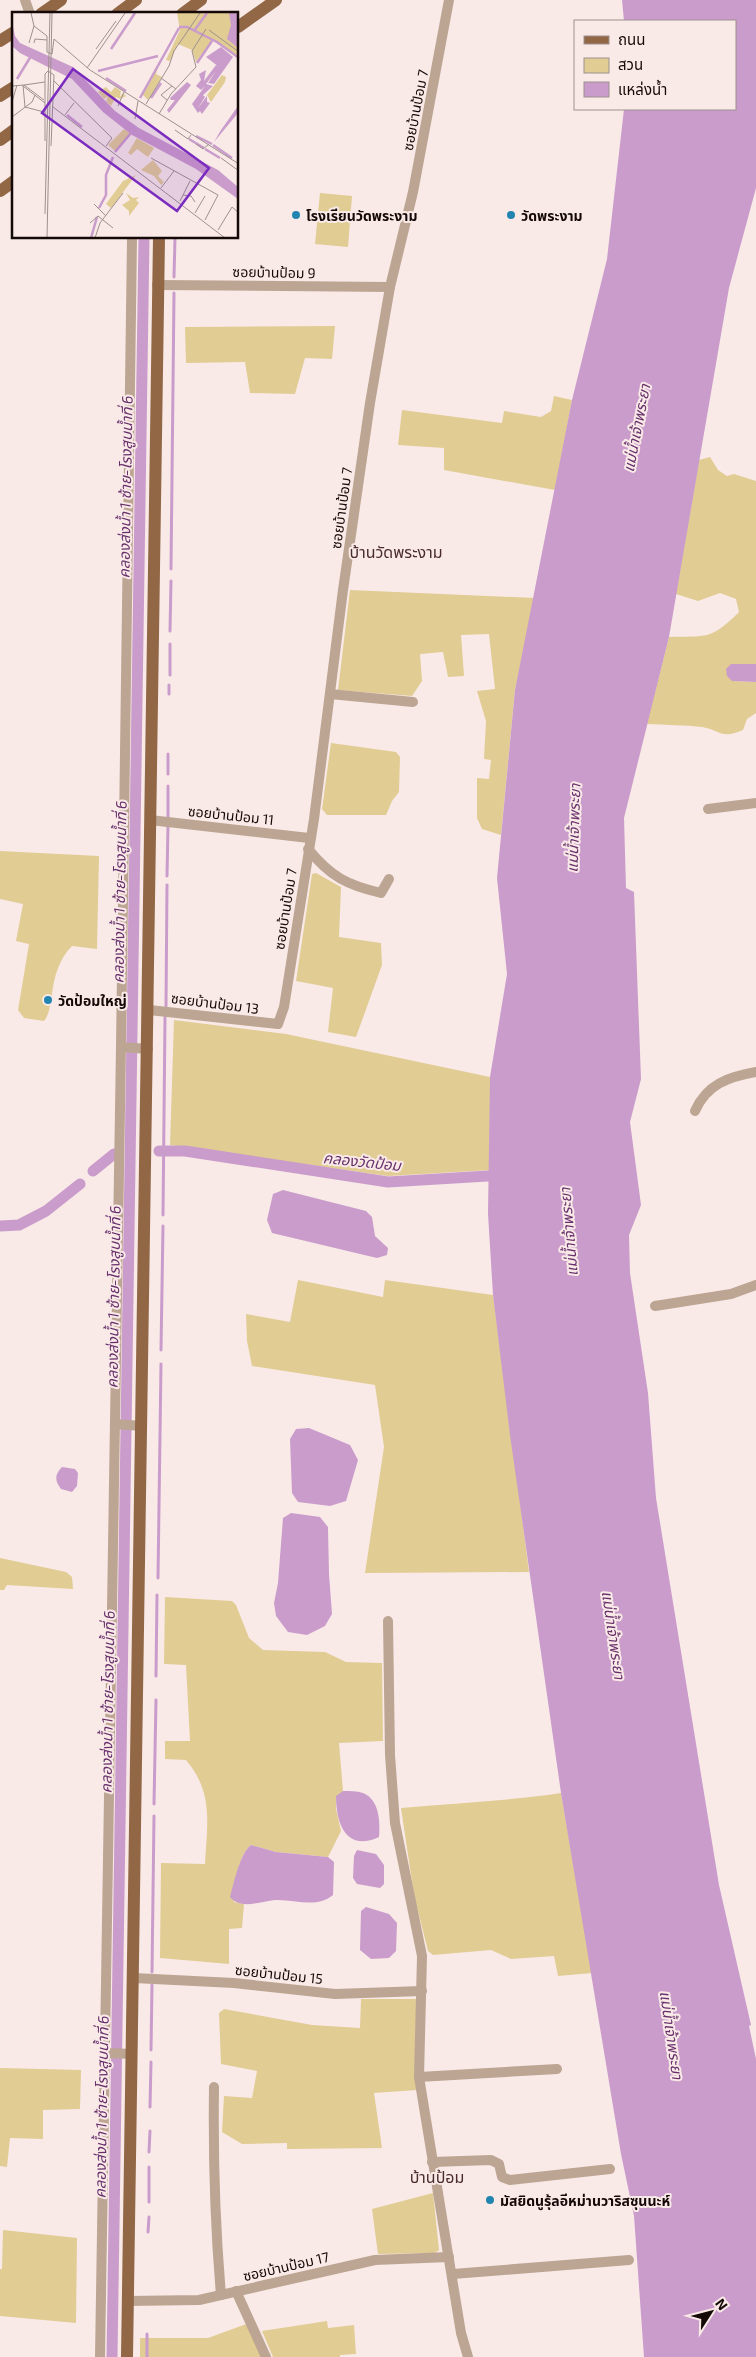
<svg xmlns="http://www.w3.org/2000/svg" width="756" height="2357" viewBox="0 0 756 2357" font-family="'Exo 2','Noto Sans Thai',sans-serif">
  <rect width="100%" height="100%" fill="#f9eae8"/>
  <g fill="#e1cc93">
    <polygon points="320,193 352,196 348,247 315,244"/>
    <polygon points="335,326 332,359 305,358 295,394 250,393 245,362 186,363 185,327"/>
    <polygon points="554,396 572,400 555,490 444,470 444,448 398,445 402,410 502,423 504,411 541,417 551,411"/>
    <path d="M710,457L718,470L727,476L734,474L756,481V664H731L732,681L756,682V713L747,719L743,730C720,740 721,730 702,727C684,725 666,725 647,724L669,637C707,636 711,640 739,612L736,599L720,593L698,601L676,594L699,460Z"/>
    <polygon points="350,590 535,598 515,690 501,835 482,829 477,818 477,778 489,779 491,760 484,759 486,721 477,691 495,689 489,634 461,635 464,676 448,677 443,652 420,654 422,681 412,696 338,690"/>
    <polygon points="331,743 396,752 400,757 399,792 392,801 386,815 327,815 322,809"/>
    <path d="M0,851L99,856L97,949L72,946C59,959 54,977 52,994C50,1003 50,1014 44,1021L24,1018L18,1010L29,944L16,941L23,904L0,899Z"/>
    <polygon points="316,873 341,887 339,937 381,943 382,965 356,1037 328,1032 333,988 296,981 312,874"/>
    <polygon points="174,1020 286,1034 490,1077 490,1170 388,1176 170,1145"/>
    <polygon points="298,1280 383,1297 385,1280 493,1295 529,1572 365,1573 384,1447 375,1385 252,1366 247,1341 246,1314 290,1322"/>
    <polygon points="0,1558 66,1572 72,1577 73,1589 7,1585 4,1590 0,1590"/>
    <path d="M165,1597L232,1601L236,1605L249,1638L263,1650L325,1652L346,1662L382,1663L383,1741L339,1743L343,1791L336,1797V1809L341,1831L328,1857L276,1852L251,1845C237,1856 236,1885 234,1902L244,1904L242,1928L229,1929V1964L160,1958L161,1863L205,1864C207,1824 214,1793 186,1760L165,1759V1741H190L186,1665L164,1664Z"/>
    <path d="M561,1793L592,1973L558,1976L554,1956L511,1959L491,1950L433,1955L428,1951L414,1895L401,1808C455,1803 508,1801 561,1793Z"/>
    <polygon points="361,1999 418,1999 417,2090 374,2093 382,2148 287,2149 287,2143 242,2144 222,2132 224,2096 252,2098 257,2071 221,2064 219,2013 224,2009 312,2025 360,2028"/>
    <polygon points="0,2068 81,2070 80,2109 43,2110 43,2139 10,2138 7,2167 0,2166"/>
    <polygon points="433,2193 439,2250 435,2253 378,2254 372,2209"/>
    <polygon points="3,2230 77,2238 76,2323 0,2316 0,2269 2,2269"/>
    <polygon points="327,2321 328,2328 354,2325 356,2354 340,2355 340,2357 273,2357 262,2331"/>
    <polygon points="249,2323 264,2357 140,2357 140,2338 208,2338"/>
  </g>
  <g fill="#ca9ccb">
    <polygon points="622,0 756,0 756,188 729,288 669,637 624,818 626,888 634,892 641,1079 630,1122 641,1205 629,1235 630,1273 648,1393 656,1498 719,1885 751,2025 749,2026 756,2059 756,2357 644,2357 634,2216 621,2154 561,1793 510,1435 493,1295 488,1214 490,1077 507,974 497,878 515,690 572,400 607,259 624,109 735,109 735,21 624,21"/>
    <polygon points="731,664 756,664 756,682 732,681 727,676 726,669"/>
    <polygon points="283,1190 366,1211 372,1217 375,1236 388,1248 387,1255 377,1258 272,1233 267,1220 273,1194"/>
    <polygon points="309,1428 350,1445 358,1460 346,1501 330,1506 298,1502 292,1493 290,1439 296,1429"/>
    <path d="M62,1467L75,1469L78,1473L77,1486L72,1492L61,1489C55,1481 54,1475 62,1467Z"/>
    <polygon points="291,1513 320,1517 328,1527 329,1574 332,1614 325,1626 307,1635 288,1632 276,1616 274,1603 278,1583 283,1518"/>
    <path d="M343,1791C349,1791 357,1791 363,1793C380,1800 380,1823 379,1837C346,1852 336,1824 336,1796Z"/>
    <path d="M251,1845L276,1852L328,1857L334,1862L333,1895C316,1909 295,1899 275,1900C265,1901 253,1905 243,1904C237,1903 234,1901 230,1897C234,1883 240,1853 251,1845Z"/>
    <polygon points="357,1850 376,1854 384,1865 384,1884 380,1888 357,1884 353,1878 354,1856"/>
    <polygon points="366,1907 389,1914 397,1923 396,1951 389,1958 371,1959 360,1950 361,1911"/>
  </g>
  <g fill="none" stroke-linecap="round" stroke-linejoin="round">
    <g stroke="#ca9ccb" stroke-width="3">
      <polyline points="174,277 175,238"/>
      <polyline points="171,569 174,293"/>
      <polyline points="170,631 171,581"/>
      <polyline points="170,675 170,644"/>
      <polyline points="169,694 169,685"/>
      <polyline points="168,774 168,754"/>
      <polyline points="168,818 168,786"/>
      <polyline points="167,876 168,826"/>
      <polyline points="166,1006 167,885"/>
      <polyline points="163,1215 165,1017"/>
      <polyline points="161,1350 163,1226"/>
      <polyline points="158,1578 161,1364"/>
      <polyline points="156,1676 157,1595"/>
      <polyline points="154,1804 156,1700"/>
      <polyline points="152,1972 154,1816"/>
      <polyline points="151,2050 152,1985"/>
      <polyline points="150,2107 151,2062"/>
      <polyline points="149,2152 150,2131"/>
      <polyline points="149,2202 149,2167"/>
      <polyline points="148,2232 149,2217"/>
      <polyline points="147,2357 147,2334"/>
    </g>
    <g stroke="#ca9ccb" stroke-width="11">
      <polyline points="159,1151 185,1151 388,1182 504,1175"/>
      <polyline points="93,1171 114,1154"/>
      <polyline points="0,1226 19,1225 46,1211 80,1184"/>
      <polyline points="112,2357 144,238"/>
    </g>
    <g stroke="#bda593" stroke-width="10">
      <polyline points="25,0 30,14"/>
      <polyline points="157,285 390,287"/>
      <polyline points="330,694 413,702"/>
      <polyline points="708,809 756,803"/>
      <polyline points="150,820 309,838"/>
      <path d="M308,849C331,877 347,885 381,893L389,879"/>
      <polyline points="149,1010 278,1024 284,1007 314,819 343,590 370,403 390,287 413,192 449,0"/>
      <polyline points="121,1047 148,1049"/>
      <path d="M695,1111C707,1084 728,1077 756,1072"/>
      <polyline points="655,1306 731,1294 756,1285"/>
      <polyline points="115,1424 142,1426"/>
      <polyline points="388,1621 390,1755 395,1823 422,1956 419,2077 461,2333 468,2357"/>
      <polyline points="134,1978 234,1983 335,1994 422,1991"/>
      <polyline points="106,2053 132,2054"/>
      <polyline points="419,2077 557,2069"/>
      <path d="M214,2087C213,2156 215,2225 221,2295"/>
      <polyline points="432,2162 491,2160 499,2164 502,2177 510,2180 610,2169"/>
      <polyline points="453,2274 629,2260"/>
      <polyline points="236,2291 266,2357"/>
      <polyline points="128,2301 199,2300 375,2260 449,2257"/>
      <polyline points="100,2357 121,1047 132,238"/>
    </g>
    <g stroke="#916746" stroke-width="12">
      <polyline points="41,14 61,0"/>
      <polyline points="117,14 136,0"/>
      <polyline points="182,14 201,0"/>
      <polyline points="238,27 276,0"/>
      <polyline points="0,41 14,32"/>
      <polyline points="0,96 14,87"/>
      <polyline points="0,140 14,130"/>
      <polyline points="0,191 14,181"/>
      <polyline points="127,2357 159,238"/>
    </g>
  </g>
  <g fill="#2285af" stroke="#f9eae8" stroke-width="2">
    <circle cx="296" cy="215" r="5"/>
    <circle cx="511" cy="215" r="5"/>
    <circle cx="48" cy="1000" r="5"/>
    <circle cx="490" cy="2200" r="5"/>
  </g>
  <g text-anchor="middle" dominant-baseline="central" stroke-width="4" stroke-linejoin="round" paint-order="stroke">
    <g font-size="14" fill="#150908" stroke="#f9eae8">
      <text transform="translate(415 110) rotate(-79)">ซอยบ้านป้อม 7</text>
      <text transform="translate(274 272) rotate(1)">ซอยบ้านป้อม 9</text>
      <text transform="translate(341 508) rotate(-82)">ซอยบ้านป้อม 7</text>
      <text transform="translate(231 815) rotate(6)">ซอยบ้านป้อม 11</text>
      <text transform="translate(285 909) rotate(-81)">ซอยบ้านป้อม 7</text>
      <text transform="translate(215 1003) rotate(7)">ซอยบ้านป้อม 13</text>
      <text transform="translate(279 1974) rotate(6)">ซอยบ้านป้อม 15</text>
      <text transform="translate(286 2266) rotate(-13)">ซอยบ้านป้อม 17</text>
    </g>
    <g font-size="14" font-weight="bold" fill="#150908" stroke="#f9eae8" text-anchor="start">
      <text x="306" y="215">โรงเรียนวัดพระงาม</text>
      <text x="521" y="215">วัดพระงาม</text>
      <text x="58" y="1000">วัดป้อมใหญ่</text>
      <text x="500" y="2200">มัสยิดนูรุ้ลอีหม่านวาริสซุนนะห์</text>
    </g>
    <g font-size="15" font-style="italic" fill="#68306b" stroke="#f9eae8">
      <text transform="translate(636 428) rotate(-79)">แม่น้ำเจ้าพระยา</text>
      <text transform="translate(125 487) rotate(-89)">คลองส่งน้ำ 1 ซ้าย-โรงสูบน้ำที่ 6</text>
      <text transform="translate(573 828) rotate(-88)">แม่น้ำเจ้าพระยา</text>
      <text transform="translate(119 892) rotate(-89)">คลองส่งน้ำ 1 ซ้าย-โรงสูบน้ำที่ 6</text>
      <text transform="translate(362 1161) rotate(6)">คลองวัดป้อม</text>
      <text transform="translate(568 1232) rotate(-95)">แม่น้ำเจ้าพระยา</text>
      <text transform="translate(113 1297) rotate(-89)">คลองส่งน้ำ 1 ซ้าย-โรงสูบน้ำที่ 6</text>
      <text transform="translate(614 1635) rotate(82)">แม่น้ำเจ้าพระยา</text>
      <text transform="translate(107 1702) rotate(-89)">คลองส่งน้ำ 1 ซ้าย-โรงสูบน้ำที่ 6</text>
      <text transform="translate(672 2035) rotate(82)">แม่น้ำเจ้าพระยา</text>
      <text transform="translate(101 2107) rotate(-89)">คลองส่งน้ำ 1 ซ้าย-โรงสูบน้ำที่ 6</text>
    </g>
    <g font-size="16" fill="#4a2d2a" stroke="#f9eae8">
      <text x="396" y="551">บ้านวัดพระงาม</text>
      <text x="437" y="2176">บ้านป้อม</text>
    </g>
  </g>
  <g transform="translate(12 12)">
    <rect width="226" height="226" fill="#f9eae8"/>
    <path d="M165,1H226V44L200,28L184,50L180,38L166,32L158,49L154,48L168,18ZM146,55L144,62L150,65L136,88L130,82ZM210,63L214,65L213,70L199,90L195,83ZM94,75L99,80L103,75L109,79L108,85L111,81L114,84L108,87L104,85L99,94L94,89L96,84L92,87L86,80ZM112,117L118,121L103,139L96,133ZM125,126L142,136L136,145L125,137L119,143L116,141ZM141,148L150,159L146,164L152,170L149,173L142,164L129,158ZM124,163L99,196L94,192L111,169ZM114,181L121,186L127,185L124,188L127,191L117,204V199L110,193L118,188Z" fill="#e1cc93"/>
    <path d="M217,1H226V36L215,27L219,13ZM0,10L3,24L8,31L61,55L103,99L127,116L206,158L226,175V187L184,157L120,123L91,100L60,67L8,41L0,34ZM209,35L221,45L202,72L196,71L204,59L194,72L201,74L191,83L193,85L186,96L195,84V90L198,91L190,102L188,99L186,101L180,92L193,74L189,78L184,74L189,68L187,62L194,58L192,69L204,53L207,55L194,45ZM175,70L179,73L157,101L155,98L163,88H159L158,86ZM226,94V101L202,130L209,118Z" fill="#ca9ccb"/>
    <path fill="none" stroke="#ca9ccb" stroke-width="2.5" d="M167,15H175L205,30L227,46M182,19L195,1M99,37L123,1M185,51L200,29M86,59L146,44M94,66L114,79M5,67L19,44M128,86L167,16M139,86L149,71M55,103L70,115M184,124L200,132M177,127L192,136M201,133L220,146M193,137L208,146M103,140L119,121M87,196L94,183V163L101,145M79,226L85,205"/>
    <path fill="none" stroke="#9e908e" stroke-width="1" d="M19,1L22,14L35,24V40L40,42L42,27M197,18L227,40M42,27L78,58L227,152M17,31L22,14M22,31L23,27L35,28M84,37L104,9M75,56L113,1M149,66L164,77M42,69L100,126L94,134M11,73L13,95L32,100M12,73L33,70M0,74L12,73L32,88M11,74L33,91M155,88L149,83L160,74M0,90L5,73M134,92L157,54L162,39L188,1M106,94L112,80M41,95L213,226M147,102L159,82L184,55L180,39L194,17M53,103L62,91M0,105L20,90L23,83M123,107L126,89M163,118L176,127L179,123M33,129V62L36,59L42,63L39,134M184,132L191,137L197,132M139,146L206,183L193,208M209,146L227,159M149,176L162,159M171,183L179,184L183,190M168,189L178,169M82,192L94,204M183,201L193,184M33,202L38,1M78,211L86,204L101,216M206,218L220,195L227,201M35,226L40,1M83,226L88,211L111,181"/>
    <path fill="#7b2cbf" fill-opacity="0.15" stroke="#7b2cbf" stroke-width="2.5" d="M61,57L197,156L165,199L30,101Z"/>
    <rect width="226" height="226" fill="none" stroke="#150908" stroke-width="2.5"/>
  </g>
  <rect x="574" y="20" width="162" height="90" fill="#f9eae8" stroke="#9e908e"/>
  <rect x="584" y="36" width="25" height="8" fill="#916746" stroke="#9e908e"/>
  <text x="618" y="45" font-size="15" fill="#150908">ถนน</text>
  <rect x="584" y="58" width="25" height="15" fill="#e1cc93" stroke="#9e908e"/>
  <text x="618" y="70" font-size="15" fill="#150908">สวน</text>
  <rect x="584" y="82" width="25" height="15" fill="#ca9ccb" stroke="#9e908e"/>
  <text x="618" y="95" font-size="15" fill="#150908">แหล่งน้ำ</text>
  <g transform="translate(711 2312) rotate(54)" stroke="#f9eae8" stroke-width="4" paint-order="stroke">
  <path d="M0-4L9 19L0 12L-9 19Z" fill="#150908"/>
  <text y="-8" font-size="14" font-weight="bold" text-anchor="middle" fill="#150908">N</text>
  </g>
</svg>
